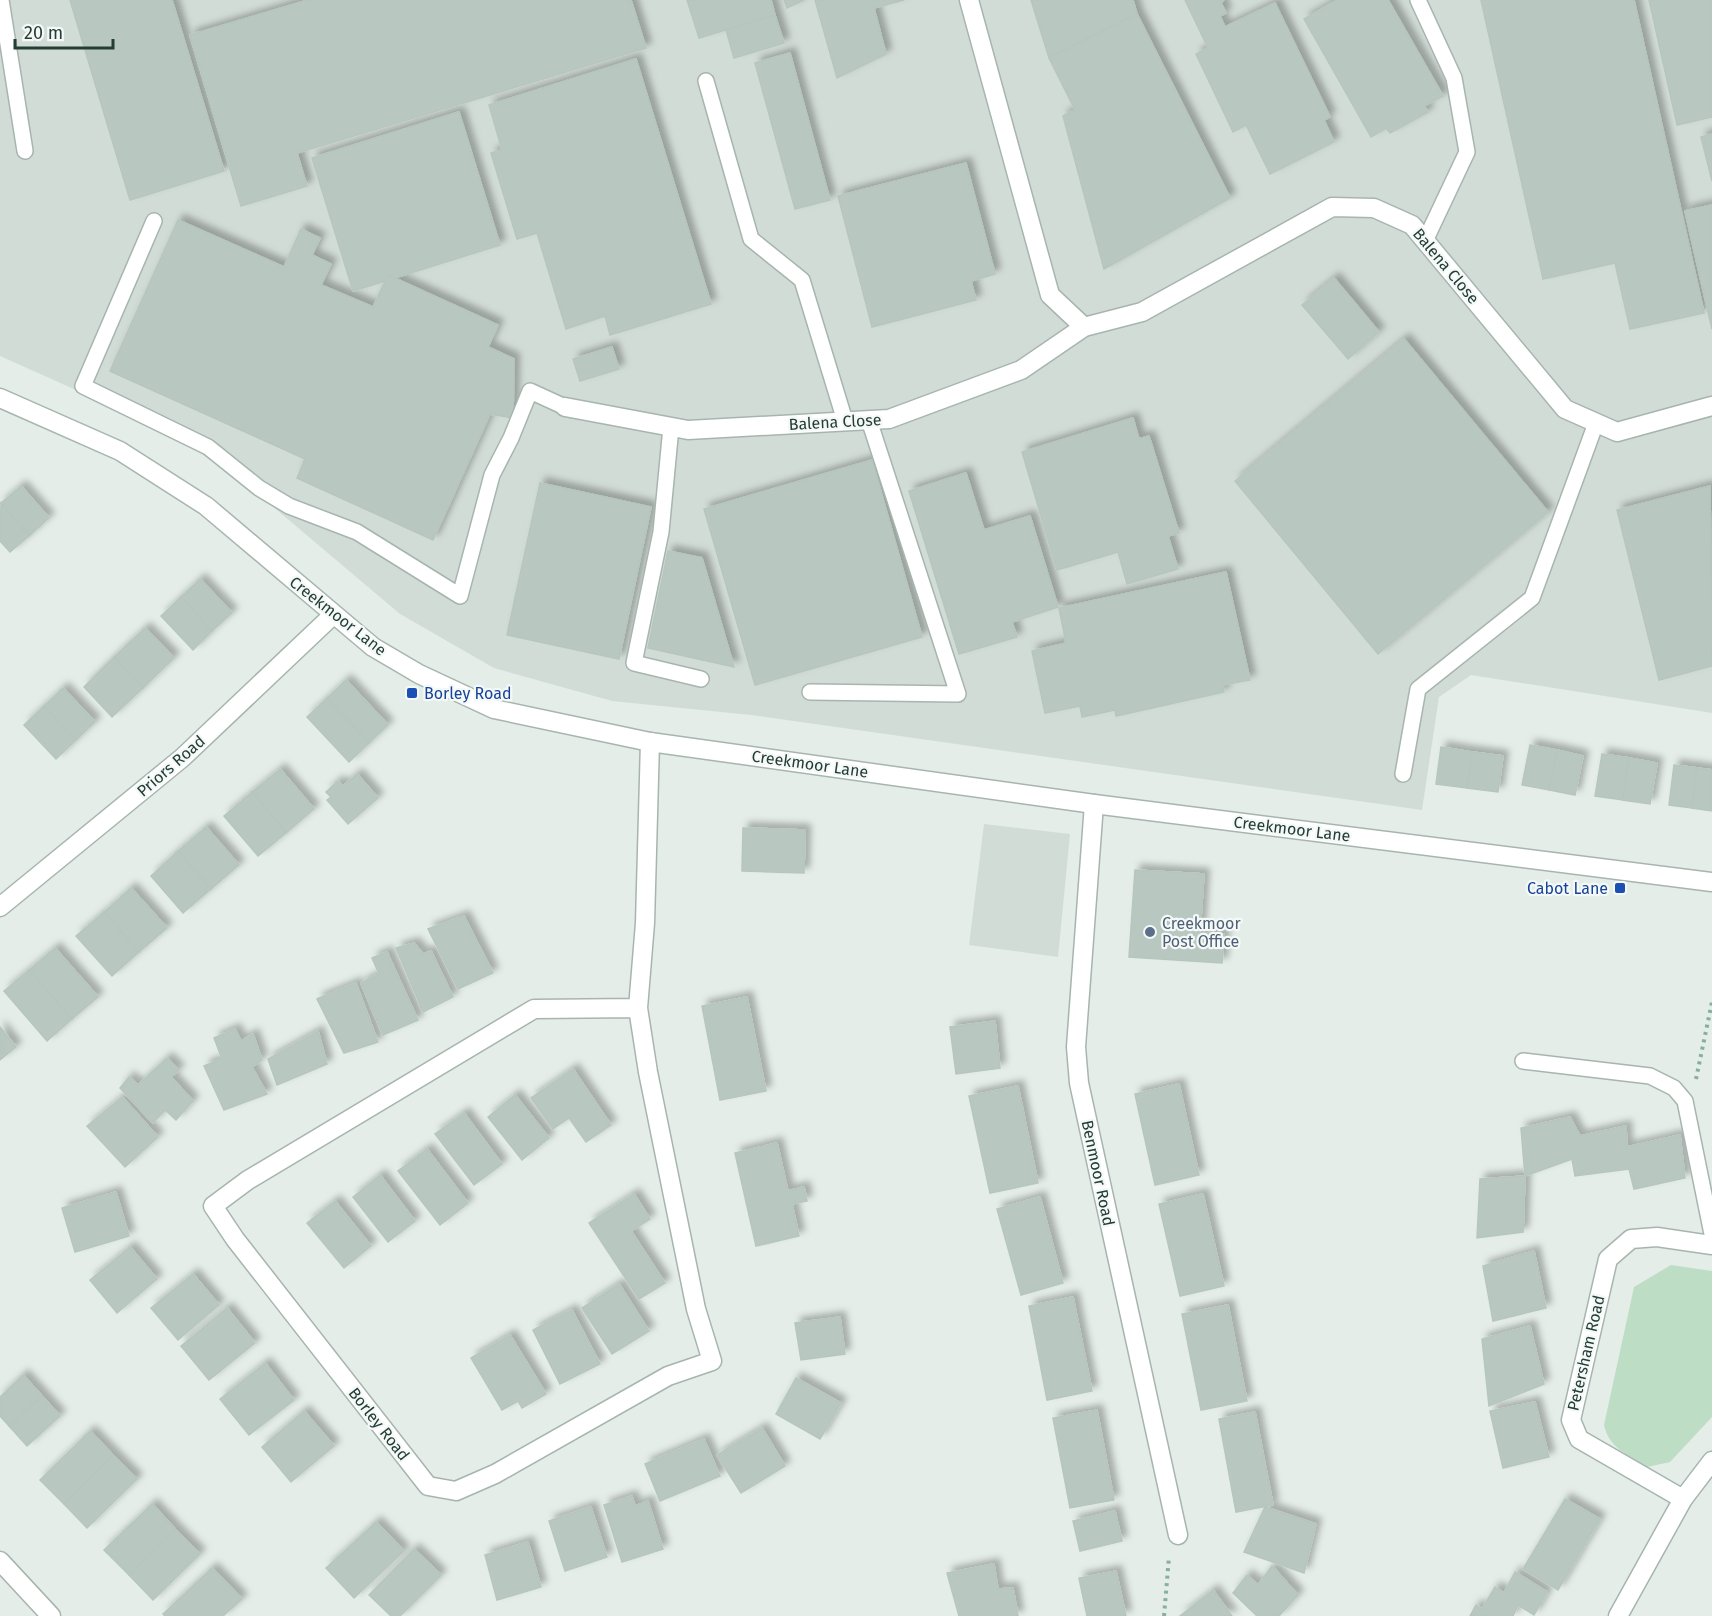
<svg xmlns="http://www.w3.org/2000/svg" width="1712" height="1616" viewBox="0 0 1712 1616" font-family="'Fira Sans',sans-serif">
  <defs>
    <filter id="shadow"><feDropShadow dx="5.5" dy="-5.5" stdDeviation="3" flood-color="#0004"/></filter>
  </defs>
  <rect width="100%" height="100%" fill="#e4ede8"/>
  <g fill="#d2dcd7">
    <polygon points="0,0 1712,0 1712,713 1471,675 1439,697 1422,810 751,715 612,701 494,668 400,614 258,494 172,433 0,356"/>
    <polygon points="984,824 1070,834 1058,957 969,945"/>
  </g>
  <path fill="#beddc5" d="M1671,1265L1712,1271V1417L1670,1462L1647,1467C1628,1455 1609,1448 1604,1425L1634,1287Z"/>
  <g fill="#b9c7c1" stroke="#b6c6bf" stroke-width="1.5" filter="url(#shadow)">
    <polygon points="70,0 172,0 224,171 130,200"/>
    <polygon points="308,0 631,0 646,48 297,153 307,186 241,206 190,35"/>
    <polygon points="687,0 771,0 775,15 699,38"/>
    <polygon points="784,0 804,0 787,8"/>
    <polygon points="815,0 904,0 874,8 886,54 837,78"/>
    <polygon points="1031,0 1133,0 1137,14 1049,58"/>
    <polygon points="1185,0 1224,0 1221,3 1226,13 1220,16 1225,27 1275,3 1330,117 1324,120 1334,142 1270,174 1246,125 1233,132 1196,54 1208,48"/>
    <polygon points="1337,0 1388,0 1443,96 1424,106 1428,112 1390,133 1386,128 1371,137 1304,19"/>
    <polygon points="1481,0 1634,0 1704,313 1630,329 1615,263 1543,279"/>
    <polygon points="1649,0 1712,0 1712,117 1677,125"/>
    <polygon points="1137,14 1230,198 1104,269 1063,116 1075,110 1049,58"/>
    <polygon points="775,15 784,43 734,58 726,30"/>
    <polygon points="790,53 830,200 795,209 755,63"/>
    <polygon points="636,59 711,304 610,335 605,316 566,329 537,233 517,239 491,153 502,150 489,105"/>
    <polygon points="459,112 500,245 353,291 312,158"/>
    <polygon points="1712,134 1712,181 1701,137"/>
    <polygon points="966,163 995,274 971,281 976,300 872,327 838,196"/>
    <polygon points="1712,205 1712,329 1685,211"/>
    <polygon points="178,220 284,267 301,229 320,238 312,255 331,264 321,285 373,307 388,275 498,325 488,347 514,359 513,418 490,414 433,540 297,478 305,459 110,371"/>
    <polygon points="1334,278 1379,332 1348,359 1302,305"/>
    <polygon points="1404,339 1548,512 1378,654 1235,481"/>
    <polygon points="612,347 619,369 580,381 573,359"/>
    <polygon points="1133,418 1139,439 1149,436 1179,533 1168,536 1178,569 1127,584 1118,552 1057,570 1022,452"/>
    <polygon points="872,460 922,637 755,685 704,509"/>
    <polygon points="966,473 984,530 1030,516 1058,607 1012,622 1017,637 959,654 909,491"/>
    <polygon points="540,483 651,507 619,659 507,635"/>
    <polygon points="21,486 49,518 29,536 1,503"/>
    <polygon points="1710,486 1712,666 1659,680 1617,510"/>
    <polygon points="1,503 29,536 10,552 0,541"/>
    <polygon points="668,551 702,558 734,667 648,648"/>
    <polygon points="1226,572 1250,680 1223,685 1224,692 1116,716 1115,710 1082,717 1080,706 1045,713 1032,651 1066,643 1059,608"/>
    <polygon points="200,579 232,613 212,631 181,597"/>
    <polygon points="181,597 212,631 193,650 161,616"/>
    <polygon points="145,628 174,658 143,688 114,657"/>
    <polygon points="114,657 143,688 112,717 84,687"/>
    <polygon points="346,680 388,725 369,743 327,698"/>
    <polygon points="63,688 95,722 76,740 44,706"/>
    <polygon points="327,698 369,743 349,762 307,717"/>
    <polygon points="44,706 76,740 56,759 24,725"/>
    <polygon points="1530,745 1557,750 1549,790 1522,785"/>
    <polygon points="1441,747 1472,752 1467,788 1436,784"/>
    <polygon points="1557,750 1583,756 1575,795 1549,790"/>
    <polygon points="1472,752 1503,756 1498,792 1467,788"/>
    <polygon points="1602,754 1629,758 1623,800 1595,796"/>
    <polygon points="1629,758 1657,763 1650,804 1623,800"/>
    <polygon points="1674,765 1697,768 1692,808 1669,805"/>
    <polygon points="1697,768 1712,770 1712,811 1692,808"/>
    <polygon points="280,769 314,809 286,833 252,792"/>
    <polygon points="357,774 378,798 348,824 327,800 331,797 326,792 338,781 343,786"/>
    <polygon points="252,792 286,833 258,856 224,816"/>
    <polygon points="206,827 239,865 211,889 178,851"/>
    <polygon points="743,828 805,830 804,873 742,871"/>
    <polygon points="178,851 211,889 183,913 151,876"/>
    <polygon points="1135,870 1204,874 1200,933 1224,934 1222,963 1129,957"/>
    <polygon points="131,888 167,928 139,952 104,912"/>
    <polygon points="104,912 139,952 112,976 76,936"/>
    <polygon points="464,916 493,973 458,989 428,929"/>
    <polygon points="414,943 423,954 431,951 453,997 423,1012 396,948"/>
    <polygon points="55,948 98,997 72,1019 29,970"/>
    <polygon points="387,952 418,1020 383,1035 361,983 379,974 372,958"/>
    <polygon points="29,970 72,1019 47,1041 4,991"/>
    <polygon points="356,983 378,1042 344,1053 317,999"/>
    <polygon points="747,997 766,1091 720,1100 702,1006"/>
    <polygon points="995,1021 1000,1068 956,1074 950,1027"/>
    <polygon points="0,1027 16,1047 0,1060"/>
    <polygon points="235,1029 241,1041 253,1034 262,1060 252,1067 267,1094 224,1110 204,1066 222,1059 214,1038"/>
    <polygon points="318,1031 327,1064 277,1085 268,1059"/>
    <polygon points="167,1058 179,1070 171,1077 193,1101 176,1120 165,1110 153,1123 120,1088 129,1077 138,1085"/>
    <polygon points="573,1069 611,1125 586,1142 569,1118 553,1129 531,1098"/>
    <polygon points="1179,1084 1199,1175 1155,1185 1135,1094"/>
    <polygon points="1018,1086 1038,1183 990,1193 969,1096"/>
    <polygon points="515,1095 549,1138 522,1160 488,1117"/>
    <polygon points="122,1097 158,1137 125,1167 87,1126"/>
    <polygon points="464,1113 502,1164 474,1185 435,1134"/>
    <polygon points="1570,1117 1580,1136 1626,1126 1627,1147 1680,1135 1685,1178 1634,1189 1629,1169 1575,1176 1572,1159 1525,1176 1521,1128"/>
    <polygon points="777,1143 788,1191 804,1187 807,1201 792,1204 799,1236 756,1246 735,1153"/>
    <polygon points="427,1149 468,1203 440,1225 398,1171"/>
    <polygon points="380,1175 415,1221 388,1242 353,1197"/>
    <polygon points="1525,1176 1523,1232 1477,1238 1480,1179"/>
    <polygon points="116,1192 129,1236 75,1252 62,1208"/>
    <polygon points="634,1194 650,1219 631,1231 665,1283 639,1299 589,1223"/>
    <polygon points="1203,1194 1224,1286 1180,1296 1159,1204"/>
    <polygon points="1040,1197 1063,1283 1021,1295 997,1209"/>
    <polygon points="335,1201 371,1246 344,1268 307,1223"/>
    <polygon points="130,1247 157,1279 117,1313 90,1280"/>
    <polygon points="1534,1251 1546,1308 1493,1321 1483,1266"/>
    <polygon points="193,1274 219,1305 178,1340 151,1308"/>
    <polygon points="619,1284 649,1331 612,1354 582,1308"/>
    <polygon points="1073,1297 1092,1391 1047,1400 1029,1306"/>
    <polygon points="1228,1305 1247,1401 1201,1410 1182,1314"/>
    <polygon points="227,1308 255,1343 209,1380 181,1346"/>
    <polygon points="572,1310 600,1364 560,1384 533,1330"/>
    <polygon points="840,1317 845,1354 801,1360 795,1323"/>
    <polygon points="1530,1326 1544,1384 1489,1406 1482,1339"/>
    <polygon points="510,1335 546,1394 522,1408 518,1401 502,1410 471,1358"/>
    <polygon points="265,1363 294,1400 249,1435 220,1399"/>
    <polygon points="23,1375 42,1396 9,1426 0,1416 0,1397"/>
    <polygon points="796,1378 841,1403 820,1439 776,1414"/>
    <polygon points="42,1396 60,1416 27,1446 9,1426"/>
    <polygon points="1535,1402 1549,1457 1503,1468 1490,1411"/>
    <polygon points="1097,1410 1114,1500 1070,1508 1053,1418"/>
    <polygon points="304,1411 334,1446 291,1482 262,1447"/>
    <polygon points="1255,1412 1273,1505 1236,1512 1219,1419"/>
    <polygon points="762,1428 785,1466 741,1493 717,1455"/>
    <polygon points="90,1431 113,1455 64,1504 40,1480"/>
    <polygon points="704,1439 720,1476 660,1501 645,1464"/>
    <polygon points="113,1455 137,1479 87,1528 64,1504"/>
    <polygon points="632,1496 635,1506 648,1501 663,1549 622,1562 604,1505"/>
    <polygon points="1565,1499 1600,1519 1558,1590 1523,1569"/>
    <polygon points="152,1504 176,1530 129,1575 104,1550"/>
    <polygon points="591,1507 607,1557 565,1571 549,1521"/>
    <polygon points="1265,1507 1316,1524 1304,1573 1244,1552"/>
    <polygon points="1115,1511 1122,1541 1080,1551 1073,1521"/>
    <polygon points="376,1522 404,1551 354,1598 326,1568"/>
    <polygon points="176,1530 200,1554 153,1600 129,1575"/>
    <polygon points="528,1542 541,1587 497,1600 485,1555"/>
    <polygon points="414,1549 441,1575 400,1616 391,1616 369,1595"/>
    <polygon points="994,1564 998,1589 1013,1588 1018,1616 959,1616 947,1573"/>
    <polygon points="1272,1566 1298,1595 1279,1616 1257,1616 1233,1593 1247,1575 1258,1585"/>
    <polygon points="212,1568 242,1599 223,1616 165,1616 163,1614"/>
    <polygon points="1116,1571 1126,1616 1087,1616 1079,1578"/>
    <polygon points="1515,1572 1547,1592 1534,1615 1518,1605 1513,1616 1470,1616 1476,1605 1482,1609 1495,1587 1504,1593"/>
    <polygon points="1213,1590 1232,1616 1180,1616"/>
  </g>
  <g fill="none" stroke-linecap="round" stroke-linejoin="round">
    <defs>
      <g id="service">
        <polyline points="1,0 25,151"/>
        <polyline points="1418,0 1454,78 1467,152 1425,241"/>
        <polyline points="706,81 751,239 802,280 845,421"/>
        <polyline points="154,221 83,386 208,447 259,488 289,506 357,532 460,596 492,475 511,438 530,391 565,407"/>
        <polyline points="671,427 661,532 634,663 701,679"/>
        <polyline points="810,692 958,694 869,420"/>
        <polyline points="1403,774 1418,689 1532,598 1596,423"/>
        <polyline points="1523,1061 1650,1076 1674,1088 1685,1101 1712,1234"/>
      </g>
      <g id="minor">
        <polyline points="969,0 1050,295 1084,327"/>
        <polyline points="0,398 120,451 206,506 373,647 419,674 494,709 650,742 1094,804 1712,882"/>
        <polyline points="565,407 688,430 889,419 1021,370 1084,327 1142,312 1332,207 1374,208 1412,225 1565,409 1617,432 1712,406"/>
        <polyline points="1094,804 1076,1047 1079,1083 1178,1535"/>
        <polyline points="0,907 182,758 333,615"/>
        <polyline points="638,1008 534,1009 248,1180 213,1206 235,1239 428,1486 456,1491 495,1474 668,1376 712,1361 696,1309 648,1072 638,1008 645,923 650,742"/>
        <polyline points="1683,1499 1579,1439 1571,1420 1608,1259 1631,1239 1657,1237 1712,1245"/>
        <polyline points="0,1561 51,1616"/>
        <polyline points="1618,1616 1683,1499 1712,1461"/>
      </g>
    </defs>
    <use href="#service" stroke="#a7b5af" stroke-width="18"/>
    <use href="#minor" stroke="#a7b5af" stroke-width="21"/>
    <g stroke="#86afa1" stroke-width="4" stroke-dasharray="3 4.5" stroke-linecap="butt">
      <polyline points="1696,1079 1712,1002"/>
      <polyline points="1164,1616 1169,1557"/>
    </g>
    <use href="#service" stroke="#fff" stroke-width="15"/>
    <use href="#minor" stroke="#fff" stroke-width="18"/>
  </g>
  <g fill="#1a4fb4" stroke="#f4f9f7" stroke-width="2">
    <rect x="406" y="687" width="12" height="12" rx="3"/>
    <rect x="1614" y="882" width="12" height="12" rx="3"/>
  </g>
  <circle fill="#5c6f8a" stroke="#f4f9f7" stroke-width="2" cx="1150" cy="932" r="6"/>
  <g text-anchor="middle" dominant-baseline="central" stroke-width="4.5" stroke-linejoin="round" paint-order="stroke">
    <g font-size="16" fill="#243d36" stroke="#f4f9f7">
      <text transform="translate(1446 266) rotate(50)">Balena Close</text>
      <text transform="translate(835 422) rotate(-3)">Balena Close</text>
      <text transform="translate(338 616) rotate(38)">Creekmoor Lane</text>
      <text transform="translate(810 764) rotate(8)">Creekmoor Lane</text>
      <text transform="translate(171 766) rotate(-41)">Priors Road</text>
      <text transform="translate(1292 829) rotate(7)">Creekmoor Lane</text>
      <text transform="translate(1098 1173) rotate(78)">Benmoor Road</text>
      <text transform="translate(1586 1353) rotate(-77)">Petersham Road</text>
      <text transform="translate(379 1424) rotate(52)">Borley Road</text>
    </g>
    <g font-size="16" fill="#164399" stroke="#f4f9f7" text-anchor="start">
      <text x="424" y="693">Borley Road</text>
      <text x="1608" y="888" text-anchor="end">Cabot Lane</text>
    </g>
    <g font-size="16" fill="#4e5e75" stroke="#f4f9f7" text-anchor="start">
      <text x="1162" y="923">Creekmoor<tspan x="1162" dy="18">Post Office</tspan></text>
    </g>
  </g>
  <path d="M15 39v9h98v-9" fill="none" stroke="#243d36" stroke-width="3"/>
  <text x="24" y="39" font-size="18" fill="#243d36" stroke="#f4f9f7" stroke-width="4.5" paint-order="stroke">20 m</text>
</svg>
